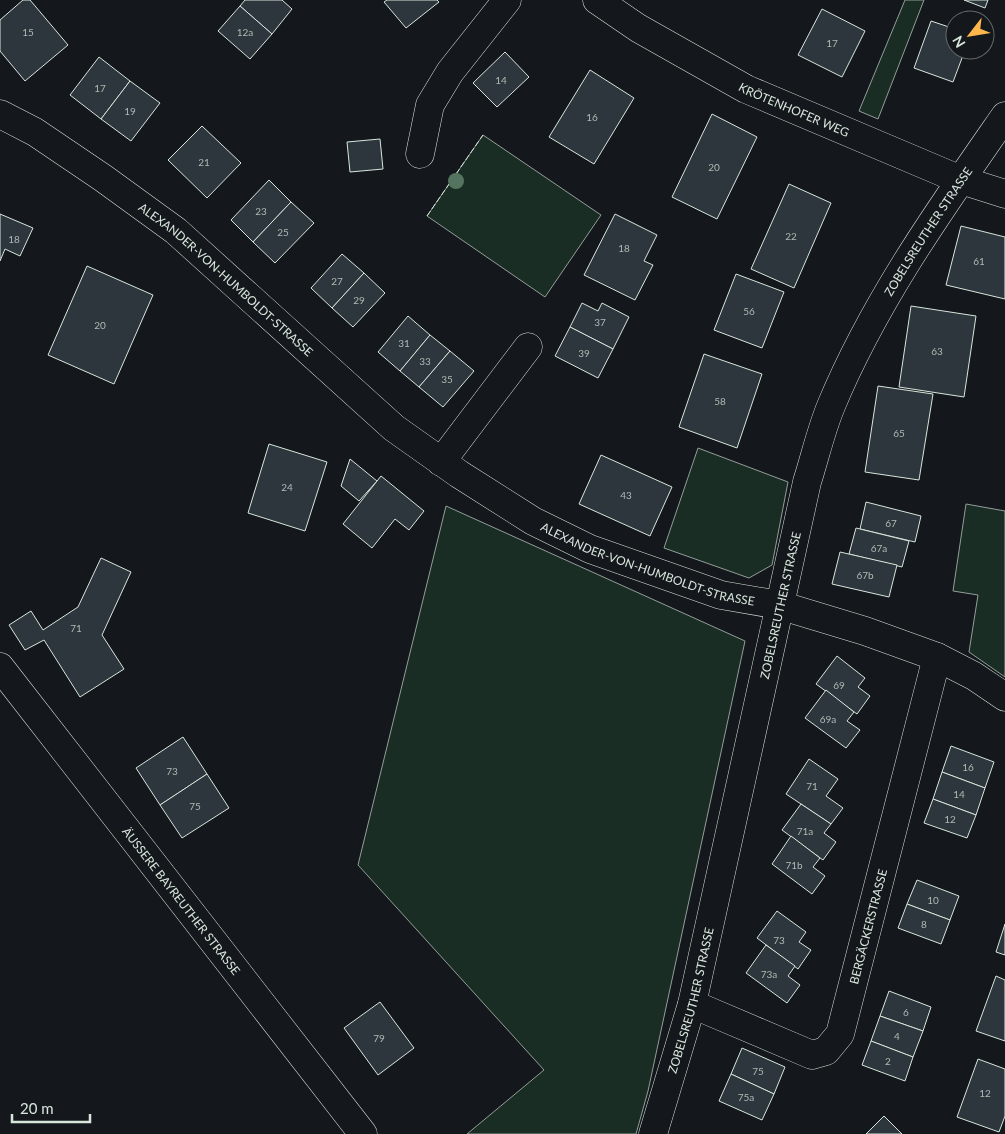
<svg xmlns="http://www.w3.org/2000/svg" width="1005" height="1134" viewBox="0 0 1005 1134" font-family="Lato,sans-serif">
  <rect width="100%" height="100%" fill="#14181c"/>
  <g fill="#1a2d24" stroke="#939e99">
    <polygon points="905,0 924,0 878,119 859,111"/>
    <polygon points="483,135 601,215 545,297 427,216"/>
    <polygon points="698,448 788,482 772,565 749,578 664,548"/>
    <polygon points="966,504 1005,511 1005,677 969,652 978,595 953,591"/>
    <polygon points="446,506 745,641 648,1091 636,1134 467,1134 544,1070 358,865"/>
  </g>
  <g fill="#2c363c" stroke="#d8e6dc">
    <polygon points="23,0 30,0 68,45 25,81 0,51 0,20"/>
    <polygon points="245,0 282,0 292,9 272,34 240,6"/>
    <polygon points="387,0 437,0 439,2 406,28 384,2"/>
    <polygon points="964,0 988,0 985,8"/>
    <polygon points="240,6 272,34 250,59 218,31"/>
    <polygon points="822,9 865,31 842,77 798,55"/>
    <polygon points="931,21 955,29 955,50 965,50 953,82 914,68"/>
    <polygon points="505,52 529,77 497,107 473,83"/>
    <polygon points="99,57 130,81 101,119 70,95"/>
    <polygon points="590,70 634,98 594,164 549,137"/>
    <polygon points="130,81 160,103 131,141 101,119"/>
    <polygon points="712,114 757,137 717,219 672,197"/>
    <polygon points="202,126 241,163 207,198 168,160"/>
    <polygon points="380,139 383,169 350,172 347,142"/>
    <polygon points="269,180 291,202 253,242 231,220"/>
    <polygon points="789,184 831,203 794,288 751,269"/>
    <polygon points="291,202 314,223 275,263 253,242"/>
    <polygon points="0,214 33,228 20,256 5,249 0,261"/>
    <polygon points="615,214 657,235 644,261 653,265 635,300 584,275"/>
    <polygon points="961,226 1005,237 1005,299 946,285"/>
    <polygon points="342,254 364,273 332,308 311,288"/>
    <polygon points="87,266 153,295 114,384 48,355"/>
    <polygon points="364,273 385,293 353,327 332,308"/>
    <polygon points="736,274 784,292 762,348 714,330"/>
    <polygon points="582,303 598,311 602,303 629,317 613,349 570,327"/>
    <polygon points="911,306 976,316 964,397 899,387"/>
    <polygon points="408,316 430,335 400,371 378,352"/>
    <polygon points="570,327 613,349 598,378 555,356"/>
    <polygon points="430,335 450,351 419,387 400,371"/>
    <polygon points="450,351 474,371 443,407 419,387"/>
    <polygon points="704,354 762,374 737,448 679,427"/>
    <polygon points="878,386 933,394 919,480 865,472"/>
    <polygon points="269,444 327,462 305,531 248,513"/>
    <polygon points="601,455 672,487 650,536 579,504"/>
    <polygon points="350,459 377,481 359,501 341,486"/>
    <polygon points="381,476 424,511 409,530 395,519 372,548 343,524"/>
    <polygon points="866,502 921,516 915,542 860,529"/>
    <polygon points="856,528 909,541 902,567 849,554"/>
    <polygon points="840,552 897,565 889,597 832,584"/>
    <polygon points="101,558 131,572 102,635 124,669 80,697 44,640 25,650 9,625 31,611 43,630 78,607"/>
    <polygon points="837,656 865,678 858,687 870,696 857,714 816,684"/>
    <polygon points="826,690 854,712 847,721 860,730 846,748 805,718"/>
    <polygon points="183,737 207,774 160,805 136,768"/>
    <polygon points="951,746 994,762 985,788 942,772"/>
    <polygon points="809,759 838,779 826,796 843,808 831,824 786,794"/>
    <polygon points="942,772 985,788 976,815 933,799"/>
    <polygon points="207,774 229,808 182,838 160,805"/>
    <polygon points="933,799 976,815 967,838 924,823"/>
    <polygon points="801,804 831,824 824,833 836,842 823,860 782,830"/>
    <polygon points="791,836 820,858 813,867 825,876 812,894 772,864"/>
    <polygon points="917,880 959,896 950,920 907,904"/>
    <polygon points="907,904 950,920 941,944 898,928"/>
    <polygon points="777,911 806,932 799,942 811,950 798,969 757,938"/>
    <polygon points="1005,924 1005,955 996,952"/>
    <polygon points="766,945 795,966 788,976 800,985 787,1003 746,973"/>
    <polygon points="996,976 1005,980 1005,1041 976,1031"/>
    <polygon points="889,991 931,1007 923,1031 880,1016"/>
    <polygon points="380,1002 414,1048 378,1075 344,1028"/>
    <polygon points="880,1016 923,1031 913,1057 871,1041"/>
    <polygon points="871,1041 913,1057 905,1081 862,1065"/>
    <polygon points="742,1048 785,1067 774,1094 731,1074"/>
    <polygon points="978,1059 1005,1069 1005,1116 999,1132 957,1117"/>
    <polygon points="731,1074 774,1094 762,1120 719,1101"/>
    <polygon points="884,1116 902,1134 866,1134"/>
  </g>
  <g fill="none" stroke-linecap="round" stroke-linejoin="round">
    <defs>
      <g id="minor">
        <path id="s1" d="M597,0L638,28L746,89L961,180L1005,194"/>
        <path id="s2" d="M0,114L35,132L103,178L176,231L394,428L459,474L533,521L590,549L721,595L779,605L865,631L937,657L974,676L1005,697"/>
        <polyline points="420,154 430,105 450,72 507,0"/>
        <polyline points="441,462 528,347"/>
        <path id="s3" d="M0,667L363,1134"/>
        <path id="s4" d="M692,1004L812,1055L826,1051L840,1034L937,657"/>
        <path id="s5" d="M653,1134L692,1004L807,482C815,457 821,430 831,406C874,302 941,208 1005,116"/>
      </g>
    </defs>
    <use href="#minor" stroke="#d8e6dc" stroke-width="29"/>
    <use href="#minor" stroke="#14181c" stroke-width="28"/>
    <polyline stroke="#d8e6dc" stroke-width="1" stroke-dasharray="6 2.5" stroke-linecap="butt" points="427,216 483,135"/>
  </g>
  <circle fill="#55745f" cx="456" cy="181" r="8"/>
  <g text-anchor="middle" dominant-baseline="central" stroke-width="4" stroke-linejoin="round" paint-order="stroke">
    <g font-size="10" fill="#adbab4">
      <text x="28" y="32">15</text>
      <text x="245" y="32">12a</text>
      <text x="832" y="43">17</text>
      <text x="501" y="80">14</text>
      <text x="100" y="88">17</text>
      <text x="130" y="111">19</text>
      <text x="592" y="117">16</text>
      <text x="204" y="162">21</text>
      <text x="714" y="167">20</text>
      <text x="261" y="211">23</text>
      <text x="283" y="232">25</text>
      <text x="791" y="236">22</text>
      <text x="14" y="239">18</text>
      <text x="624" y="248">18</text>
      <text x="979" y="261">61</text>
      <text x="337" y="281">27</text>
      <text x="359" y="300">29</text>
      <text x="749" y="311">56</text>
      <text x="600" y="322">37</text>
      <text x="100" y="325">20</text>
      <text x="404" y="343">31</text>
      <text x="937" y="351">63</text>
      <text x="584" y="353">39</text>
      <text x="425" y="361">33</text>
      <text x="447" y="379">35</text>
      <text x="720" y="401">58</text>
      <text x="899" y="433">65</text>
      <text x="287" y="487">24</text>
      <text x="626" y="495">43</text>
      <text x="891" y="523">67</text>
      <text x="879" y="548">67a</text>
      <text x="865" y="575">67b</text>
      <text x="76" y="628">71</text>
      <text x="839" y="685">69</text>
      <text x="828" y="719">69a</text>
      <text x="968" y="767">16</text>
      <text x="172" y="771">73</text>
      <text x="812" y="786">71</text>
      <text x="959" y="794">14</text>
      <text x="195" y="806">75</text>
      <text x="950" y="819">12</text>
      <text x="805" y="831">71a</text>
      <text x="794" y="865">71b</text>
      <text x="933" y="900">10</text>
      <text x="924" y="924">8</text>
      <text x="779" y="940">73</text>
      <text x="769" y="974">73a</text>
      <text x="906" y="1012">6</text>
      <text x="897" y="1036">4</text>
      <text x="379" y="1038">79</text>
      <text x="888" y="1061">2</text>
      <text x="758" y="1071">75</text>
      <text x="985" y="1093">12</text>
      <text x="746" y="1097">75a</text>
    </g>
    <g font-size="12" fill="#d8e6dc" stroke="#14181c">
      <text stroke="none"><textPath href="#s1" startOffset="226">KRÖTENHOFER WEG</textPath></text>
      <text stroke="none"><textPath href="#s5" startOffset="950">ZOBELSREUTHER STRASSE</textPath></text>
      <text stroke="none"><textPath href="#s2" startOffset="281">ALEXANDER-VON-HUMBOLDT-STRASSE</textPath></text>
      <text stroke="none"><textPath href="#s2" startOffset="796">ALEXANDER-VON-HUMBOLDT-STRASSE</textPath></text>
      <text stroke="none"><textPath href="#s5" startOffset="544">ZOBELSREUTHER STRASSE</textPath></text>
      <text stroke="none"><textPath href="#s3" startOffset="296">ÄUSSERE BAYREUTHER STRASSE</textPath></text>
      <text stroke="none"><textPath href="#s4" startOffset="278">BERGÄCKERSTRASSE</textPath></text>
      <text stroke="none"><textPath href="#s5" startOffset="139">ZOBELSREUTHER STRASSE</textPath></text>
    </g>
  </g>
  <g transform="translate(970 35) rotate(239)"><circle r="24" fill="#14181c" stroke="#626a69"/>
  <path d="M0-4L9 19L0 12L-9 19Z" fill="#ffb74d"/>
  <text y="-8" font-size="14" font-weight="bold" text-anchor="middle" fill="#d8e6dc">N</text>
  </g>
  <path d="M12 1114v8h78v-8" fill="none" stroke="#d8e6dc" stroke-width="2.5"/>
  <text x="20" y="1114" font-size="15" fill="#d8e6dc" stroke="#14181c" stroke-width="4" paint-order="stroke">20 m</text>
</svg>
